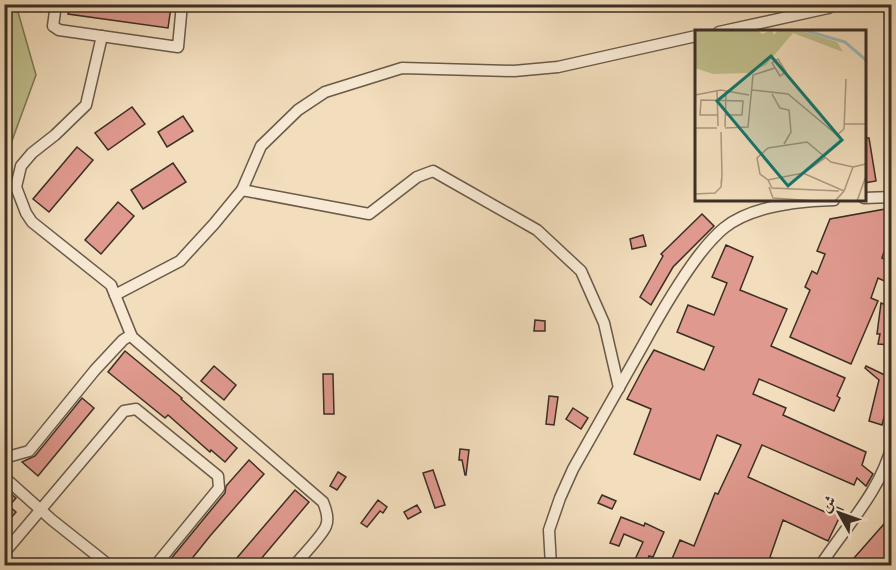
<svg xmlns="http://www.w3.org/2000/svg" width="896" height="570" viewBox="0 0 896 570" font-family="Vollkorn,Amiri,serif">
  <rect width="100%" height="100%" fill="#f2ddbc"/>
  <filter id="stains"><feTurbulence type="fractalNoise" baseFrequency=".00333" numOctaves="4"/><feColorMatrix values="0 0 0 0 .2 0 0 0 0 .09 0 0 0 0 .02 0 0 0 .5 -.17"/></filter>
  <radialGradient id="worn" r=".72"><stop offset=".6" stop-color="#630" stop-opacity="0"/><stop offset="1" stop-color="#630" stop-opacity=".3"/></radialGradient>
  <polygon fill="#c0bf8d" stroke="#7e7758" stroke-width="1.5" points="5,4 16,5 36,75 9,149 5,170"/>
  <g fill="#df998e" stroke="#3b2f24" stroke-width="1.5">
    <polygon points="70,4 155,4 171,7 168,28 68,14"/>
    <polygon points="132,107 145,124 108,150 95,133"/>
    <polygon points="183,116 193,131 167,147 158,132"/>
    <polygon points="864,138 869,138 876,181 864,183"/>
    <polygon points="77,147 93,160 49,212 33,199"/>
    <polygon points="173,163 186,182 143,209 131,190"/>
    <polygon points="118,202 134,216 101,254 85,240"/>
    <polygon points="891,208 891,230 882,258 891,262 891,284 878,278 871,298 878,301 851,364 790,337 810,290 805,287 812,271 817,274 825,254 817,251 830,219"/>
    <polygon points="702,214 714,226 673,267 651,305 640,297 663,256 661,254"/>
    <polygon points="643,235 646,246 632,249 630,239"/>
    <polygon points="726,245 753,257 740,290 787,309 771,346 845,378 837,396 840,398 834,411 759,379 753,394 786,408 783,415 866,452 862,465 873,474 866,486 857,478 854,485 762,445 748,477 825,512 829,504 843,510 828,541 783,520 770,557 789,566 669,566 680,540 694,546 715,493 718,494 741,445 717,435 700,480 634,454 651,409 627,399 645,365 654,350 704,370 714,347 677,332 688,305 714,315 727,283 712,277"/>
    <polygon points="881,303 891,307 891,345 878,344 880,334 877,334"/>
    <polygon points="535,320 545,321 545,331 534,331"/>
    <polygon points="125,351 182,398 181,399 237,448 225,462 211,450 210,452 168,415 165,418 108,372"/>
    <polygon points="214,366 236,385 224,400 201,381"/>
    <polygon points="866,366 891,378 891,387 886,398 889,399 882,425 869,421 879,380 865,368"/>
    <polygon points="323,374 333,374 334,414 324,414"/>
    <polygon points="549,396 558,397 554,425 546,424"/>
    <polygon points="82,398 94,408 38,476 22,462 35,456"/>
    <polygon points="573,408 588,418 581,429 566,419"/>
    <polygon points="460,449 469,450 466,475 465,475 462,460 459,460"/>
    <polygon points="249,460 264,474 210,536 186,566 165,566 225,493 226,486"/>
    <polygon points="433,470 445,505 435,508 423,473"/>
    <polygon points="338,472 346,477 337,490 330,486"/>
    <polygon points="4,488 16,498 9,506 16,512 4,526"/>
    <polygon points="295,490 309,502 255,566 230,566"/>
    <polygon points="602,495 616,501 612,509 598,503"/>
    <polygon points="378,500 387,507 383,513 380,511 367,527 361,523"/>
    <polygon points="417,505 421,512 408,519 404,512"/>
    <polygon points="891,516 891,566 847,566"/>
    <polygon points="621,517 644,526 645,523 664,532 653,557 649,556 645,566 632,566 643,542 624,534 619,546 610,543"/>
  </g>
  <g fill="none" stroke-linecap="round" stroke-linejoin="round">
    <defs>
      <g id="minor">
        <polyline points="56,4 53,26 59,30 178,47 182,4"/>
        <polyline points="719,32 828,8 835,4"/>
        <path d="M102,36L86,105L55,135L32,153L21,166L16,187L26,213L32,222L111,285L132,337L323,502C326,509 329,519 326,526C323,535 301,557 294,566"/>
        <polyline points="242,190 369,214 417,177 433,171 537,230 581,271 604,323 619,388"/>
        <polyline points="864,198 892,197"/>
        <polyline points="115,295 180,261 214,224 242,190 261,146 298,110 325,92 402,68 514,71 558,67 696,36"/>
        <polyline points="4,458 29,451 95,370 123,340 131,335"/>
        <polyline points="4,477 52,520 110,566"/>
        <polyline points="4,553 124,411 136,409 218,476 219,488 155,566"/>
        <path d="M551,566L549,530L560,498L573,469C596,428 620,386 643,345C660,314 677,284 699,255C706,246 714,236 724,228C751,206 800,201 834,200"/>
        <path d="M820,566C846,526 880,492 892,445"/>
      </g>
    </defs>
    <use href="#minor" stroke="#695a4a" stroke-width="13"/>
    <use href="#minor" stroke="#f7e9d3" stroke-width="10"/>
  </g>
  <g transform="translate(695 30)">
    <rect width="171" height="171" fill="#f2ddbc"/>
    <path d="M0,0H62L67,4L77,0L79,5L83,0H104L142,12L148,22L98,3L71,35L53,43L18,44L0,38Z" fill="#c0bf8d"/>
    <path fill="none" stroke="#9fbabb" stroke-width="3" d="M109,0L150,12L171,30"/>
    <path fill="none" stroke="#a9977f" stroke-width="1.5" d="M83,29L91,42L85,46L77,33ZM57,60L93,64L142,105L149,99L151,49M22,61L23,96M77,64L85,78L94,80L96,102L89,114M0,65L26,60L54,65M22,85H5L6,70L48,71L47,85H31M149,94H171M30,97L31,62M0,98H22M30,98L53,97L58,45L80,38M26,102L27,146M109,143L130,128M73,150L77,158L144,161M74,157L78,168L120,171M149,161L108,143L73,150L65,144L62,128L73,118L112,112L136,132L158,137M0,164L20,163L26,157L27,146L26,153M140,171L149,161L158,137L171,134M162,171L171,146"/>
    <path fill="#0f766e" fill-opacity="0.15" stroke="#0f766e" stroke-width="3" d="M76,26L147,110L93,156L22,71Z"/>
    <rect width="171" height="171" fill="none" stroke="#3b2f24" stroke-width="3"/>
  </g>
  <rect width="896" height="570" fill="none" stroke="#f2ddbc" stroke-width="24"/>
  <rect x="6" y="6" width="884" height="558" fill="none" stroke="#3b2f24" stroke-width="3"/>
  <rect x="12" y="12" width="872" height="546" fill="none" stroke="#3b2f24" stroke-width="1.5"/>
  <g transform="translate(839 513) rotate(310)" stroke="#f7e9d3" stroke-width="4.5" paint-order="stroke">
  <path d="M0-4.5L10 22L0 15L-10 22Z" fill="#3b2f24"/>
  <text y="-9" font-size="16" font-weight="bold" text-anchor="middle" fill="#3b2f24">ش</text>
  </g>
  <rect width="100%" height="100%" filter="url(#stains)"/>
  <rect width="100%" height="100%" fill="url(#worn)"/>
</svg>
